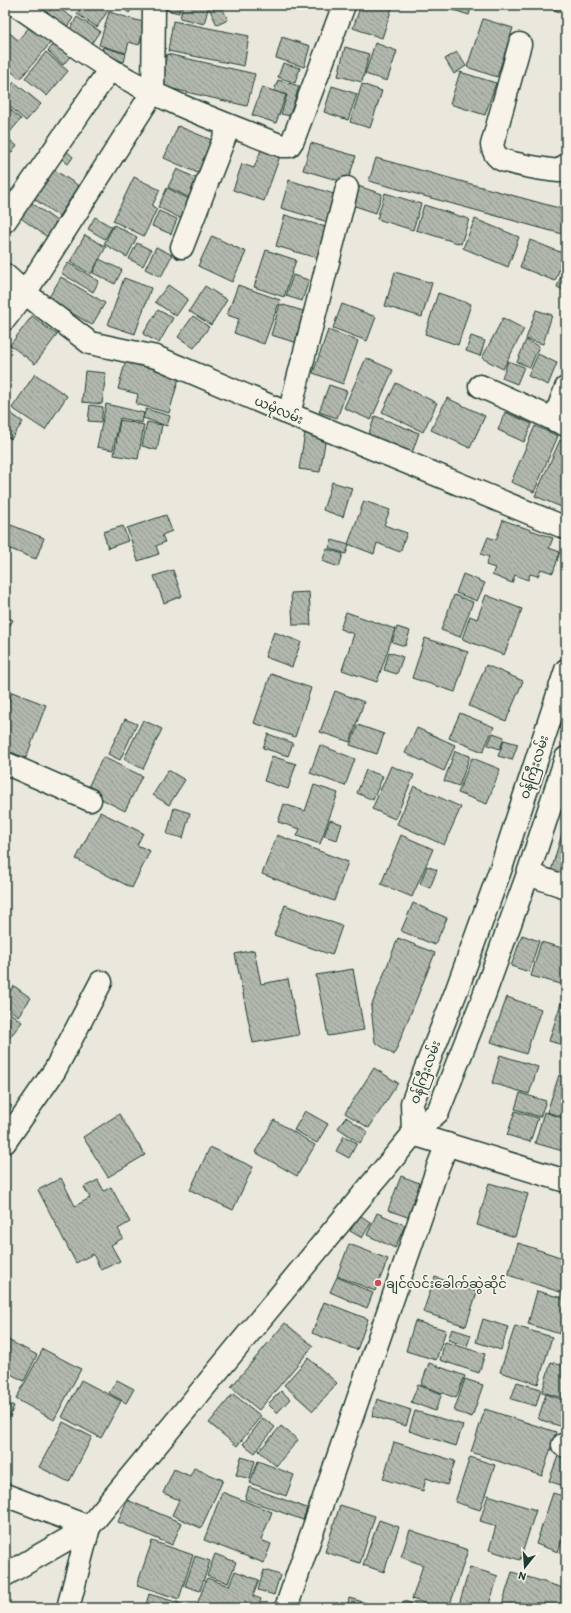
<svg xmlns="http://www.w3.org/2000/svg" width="571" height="1613" viewBox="0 0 571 1613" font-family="Itim,'Noto Sans Myanmar',sans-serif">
  <defs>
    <pattern id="building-back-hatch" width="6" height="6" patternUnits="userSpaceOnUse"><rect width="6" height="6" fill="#b2b8ae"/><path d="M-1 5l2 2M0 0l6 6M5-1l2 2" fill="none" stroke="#90978e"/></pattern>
  </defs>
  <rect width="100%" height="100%" fill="#eae8dd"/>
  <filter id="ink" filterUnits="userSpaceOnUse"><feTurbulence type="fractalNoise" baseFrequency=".025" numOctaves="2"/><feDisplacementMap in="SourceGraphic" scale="8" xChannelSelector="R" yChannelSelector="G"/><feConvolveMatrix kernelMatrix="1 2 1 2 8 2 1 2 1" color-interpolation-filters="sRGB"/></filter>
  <g filter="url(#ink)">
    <g fill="url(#building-back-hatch)" stroke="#1f3d34">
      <polygon points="54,5 73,18 65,30 46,16"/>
      <polygon points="58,5 71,5 67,11"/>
      <polygon points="83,5 97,5 107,12 97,27 77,14"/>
      <polygon points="119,5 135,5 129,13"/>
      <polygon points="168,5 181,5 179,13 166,10"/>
      <polygon points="183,5 209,5 204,24 180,18"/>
      <polygon points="215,5 221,5 228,20 217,25 209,8"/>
      <polygon points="361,5 393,5 382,38 353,28"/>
      <polygon points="438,5 472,5 469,15"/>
      <polygon points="539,5 566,5 566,14"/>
      <polygon points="109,12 146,23 139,45 129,42 126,53 99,45"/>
      <polygon points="77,17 100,31 91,44 69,31"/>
      <polygon points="483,19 513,28 497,77 467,67"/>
      <polygon points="173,21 249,36 244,66 168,51"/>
      <polygon points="32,24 52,41 20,79 5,66 5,29 18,40"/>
      <polygon points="282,37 310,46 304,67 276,58"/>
      <polygon points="58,39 73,53 63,65 48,51"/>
      <polygon points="375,43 397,51 387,81 365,74"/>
      <polygon points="103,47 126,54 124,62 101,55"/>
      <polygon points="345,47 369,54 362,82 338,76"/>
      <polygon points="46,52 68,71 47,96 25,78"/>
      <polygon points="457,52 466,66 454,74 445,59"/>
      <polygon points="167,54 255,74 247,106 160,86"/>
      <polygon points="283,63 300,68 295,83 278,77"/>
      <polygon points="460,72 496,83 485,115 450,104"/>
      <polygon points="278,80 299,86 290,116 281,114 287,95 274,91"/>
      <polygon points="14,82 41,104 26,121 5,102 5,92"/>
      <polygon points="362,84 382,91 370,128 350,122"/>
      <polygon points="332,86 357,94 348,120 324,112"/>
      <polygon points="262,87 286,95 276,123 252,115"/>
      <polygon points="5,105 21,119 10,132 5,128"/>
      <polygon points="178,126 214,141 200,174 164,158"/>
      <polygon points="5,136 17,146 5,160"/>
      <polygon points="311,143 356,156 347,183 303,170"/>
      <polygon points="62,147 73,157 68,164 56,154"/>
      <polygon points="261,150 280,156 264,201 233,190 242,164 254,168"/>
      <polygon points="376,158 566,210 566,235 369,181"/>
      <polygon points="53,169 79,186 59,216 34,199"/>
      <polygon points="177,169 202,181 194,200 168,187"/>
      <polygon points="134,177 160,190 152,206 157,209 144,236 113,221"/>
      <polygon points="289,180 337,195 328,222 281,208"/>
      <polygon points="5,184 19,197 5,212"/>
      <polygon points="355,185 382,194 376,213 349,204"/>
      <polygon points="167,188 193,201 184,220 158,207"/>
      <polygon points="385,193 421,204 413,230 377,219"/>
      <polygon points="29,201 61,224 50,239 18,216"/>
      <polygon points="424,205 469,219 461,244 416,230"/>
      <polygon points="159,211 177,219 171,234 152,226"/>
      <polygon points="285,215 329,228 320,259 276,246"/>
      <polygon points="95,217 112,227 105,239 88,229"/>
      <polygon points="475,219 519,237 508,267 463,248"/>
      <polygon points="114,225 137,237 127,257 104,244"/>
      <polygon points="85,235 106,247 91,274 70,262"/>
      <polygon points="212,236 246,252 232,282 198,266"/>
      <polygon points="530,240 565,254 555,281 520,267"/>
      <polygon points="137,243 151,250 143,266 129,259"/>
      <polygon points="156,247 172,255 161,277 145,269"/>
      <polygon points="266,250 296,260 284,297 254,287"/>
      <polygon points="99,259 122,270 115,284 93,273"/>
      <polygon points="566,262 566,291 557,287"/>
      <polygon points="68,263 99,281 93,292 61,273"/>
      <polygon points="395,272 432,283 422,317 385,306"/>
      <polygon points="293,275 309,280 302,301 286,296"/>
      <polygon points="61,277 105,303 92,325 48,299"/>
      <polygon points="124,278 151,288 135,334 108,325"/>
      <polygon points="168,285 188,299 176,316 155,302"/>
      <polygon points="238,285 280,300 264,344 234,333 239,319 227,315"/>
      <polygon points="205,286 227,300 211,325 189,311"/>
      <polygon points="438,293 471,304 458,345 425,334"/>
      <polygon points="280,304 310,313 301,344 271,335"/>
      <polygon points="342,304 376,317 367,341 333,328"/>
      <polygon points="158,310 173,318 159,343 143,334"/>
      <polygon points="536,310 552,315 543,344 526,339"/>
      <polygon points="32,316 57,335 35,364 10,345"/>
      <polygon points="193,316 209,327 194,348 178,337"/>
      <polygon points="503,318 524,329 503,369 482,358"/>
      <polygon points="328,330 358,341 343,384 313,373"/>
      <polygon points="471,336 485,341 480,356 466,351"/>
      <polygon points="526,340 539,346 530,367 517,362"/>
      <polygon points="538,354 557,363 548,385 528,376"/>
      <polygon points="127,356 181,371 169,413 136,404 138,394 118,389"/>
      <polygon points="366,358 393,370 371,420 344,408"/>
      <polygon points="508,361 524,367 517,384 502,378"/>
      <polygon points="85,371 106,373 102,404 82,402"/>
      <polygon points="35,374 67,396 45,430 12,408"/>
      <polygon points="396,383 437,403 423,432 382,412"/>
      <polygon points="329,385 347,391 337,418 319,412"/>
      <polygon points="447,398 485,416 470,448 431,430"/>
      <polygon points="106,404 144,413 142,423 120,418 113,450 97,447"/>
      <polygon points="90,405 103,407 101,422 88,421"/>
      <polygon points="5,409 23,422 11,439 5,435"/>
      <polygon points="146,409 170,416 167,426 143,418"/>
      <polygon points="505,412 532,424 524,442 498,430"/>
      <polygon points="375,416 419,433 412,453 368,436"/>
      <polygon points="120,420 144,425 138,459 114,455"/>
      <polygon points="147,422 162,425 157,450 142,446"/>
      <polygon points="535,426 558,436 534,492 511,482"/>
      <polygon points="305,433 326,437 320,472 299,469"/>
      <polygon points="560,440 566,443 566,509 535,496"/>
      <polygon points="332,482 352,488 343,517 323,510"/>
      <polygon points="364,501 390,510 384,525 407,533 400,552 377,543 374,554 348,544"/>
      <polygon points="5,514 8,515 5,523"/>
      <polygon points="166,515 172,531 162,535 165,542 156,546 159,554 138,561 127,528"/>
      <polygon points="503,520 553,538 549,548 560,552 553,573 541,569 538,576 530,574 528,580 515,575 512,583 492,575 495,568 486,565 489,557 481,554 488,537 496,540"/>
      <polygon points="11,525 44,538 36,559 5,547 5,539"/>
      <polygon points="123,526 128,541 108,548 103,532"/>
      <polygon points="332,540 349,545 346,554 329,548"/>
      <polygon points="327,549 343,554 339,567 322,561"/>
      <polygon points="173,570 182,596 164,603 154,576"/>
      <polygon points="463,574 485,583 477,601 456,593"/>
      <polygon points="309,592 311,625 293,625 291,593"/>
      <polygon points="454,595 473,602 460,637 441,630"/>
      <polygon points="486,595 522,609 504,655 462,639 470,616 477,619"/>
      <polygon points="346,612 395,629 377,682 342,670 354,634 340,629"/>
      <polygon points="5,616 13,620 5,634"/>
      <polygon points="397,627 410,631 405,646 392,642"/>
      <polygon points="274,632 301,642 292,667 265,657"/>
      <polygon points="425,638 468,652 455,692 412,678"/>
      <polygon points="389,652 403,657 397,674 384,670"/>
      <polygon points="486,665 523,681 506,721 469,706"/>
      <polygon points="271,674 311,688 295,737 254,723"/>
      <polygon points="335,691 364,702 350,742 320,732"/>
      <polygon points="12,692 46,705 26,758 5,750 5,711"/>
      <polygon points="460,713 494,727 483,752 449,738"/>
      <polygon points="125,719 137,724 120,760 108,754"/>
      <polygon points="143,720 162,729 143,769 124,759"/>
      <polygon points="358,725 384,734 377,754 350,745"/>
      <polygon points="417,728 455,745 444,771 405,753"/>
      <polygon points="493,733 504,737 500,749 488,745"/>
      <polygon points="268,734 293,743 288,756 263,748"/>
      <polygon points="504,740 518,744 512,760 498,756"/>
      <polygon points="320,745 355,759 345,786 310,773"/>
      <polygon points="455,751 470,756 459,786 444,781"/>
      <polygon points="272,756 296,764 288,789 264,781"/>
      <polygon points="103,757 142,776 125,811 86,791"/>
      <polygon points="472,758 500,769 487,804 458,793"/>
      <polygon points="391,766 414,775 395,819 372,809"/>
      <polygon points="168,770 185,780 169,805 153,795"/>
      <polygon points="366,770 383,776 373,800 357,793"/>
      <polygon points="314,785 338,793 320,844 297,836 300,829 278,822 284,804 305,811"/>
      <polygon points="414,786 461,807 444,845 397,824"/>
      <polygon points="174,808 190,813 183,838 167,834"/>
      <polygon points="100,812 143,833 137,845 150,851 132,888 76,859"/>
      <polygon points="330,820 342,824 337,840 324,836"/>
      <polygon points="566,820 566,875 551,871"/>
      <polygon points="277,835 348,862 334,901 262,874"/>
      <polygon points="401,835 433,849 412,897 381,884"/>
      <polygon points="427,866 437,870 430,888 420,884"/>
      <polygon points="413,903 447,918 435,945 401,931"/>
      <polygon points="285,905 342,926 332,955 274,935"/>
      <polygon points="522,935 539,941 529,972 511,966"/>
      <polygon points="398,938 435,953 394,1055 375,1042 371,1007"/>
      <polygon points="541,942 566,949 566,966 561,984 531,976"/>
      <polygon points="254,950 261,984 288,979 299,1035 253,1043 235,954"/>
      <polygon points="353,969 364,1030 328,1036 316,975"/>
      <polygon points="14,986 31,998 18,1016 5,1006 5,998"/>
      <polygon points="507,997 541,1009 526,1054 491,1042"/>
      <polygon points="561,1003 566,1004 566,1046 549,1041"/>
      <polygon points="5,1009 22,1022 6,1042 5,1042"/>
      <polygon points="500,1055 538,1067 529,1094 492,1083"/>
      <polygon points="374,1068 398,1083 369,1128 345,1113"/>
      <polygon points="559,1075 566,1077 566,1118 547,1112"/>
      <polygon points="520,1093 546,1101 540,1117 515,1109"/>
      <polygon points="5,1101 12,1106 5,1116"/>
      <polygon points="305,1111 328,1124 317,1143 294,1130"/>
      <polygon points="515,1111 538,1118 530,1142 507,1135"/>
      <polygon points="544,1112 566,1119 566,1152 535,1143"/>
      <polygon points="119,1114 145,1155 108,1177 83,1137"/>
      <polygon points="346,1117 368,1132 360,1143 338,1128"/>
      <polygon points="274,1120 315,1145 297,1176 255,1152"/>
      <polygon points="344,1136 357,1143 349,1158 336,1151"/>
      <polygon points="210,1147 253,1167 233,1210 190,1190"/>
      <polygon points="401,1176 422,1184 410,1218 388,1210"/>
      <polygon points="61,1178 75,1206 90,1198 84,1187 98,1180 104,1191 111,1187 130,1222 118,1229 123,1238 111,1245 120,1261 101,1270 93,1254 76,1263 38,1190"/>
      <polygon points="489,1183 528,1194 515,1237 477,1225"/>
      <polygon points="377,1213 405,1225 395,1248 367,1235"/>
      <polygon points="360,1215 371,1223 362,1238 350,1231"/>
      <polygon points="518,1243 566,1259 566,1294 508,1275"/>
      <polygon points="349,1244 388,1259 375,1291 337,1276"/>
      <polygon points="337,1277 373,1293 367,1308 330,1292"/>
      <polygon points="435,1277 477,1292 466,1326 423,1312"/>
      <polygon points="537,1291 566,1299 566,1312 560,1334 528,1324"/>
      <polygon points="324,1302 368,1319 357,1350 312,1333"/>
      <polygon points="483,1319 508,1327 501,1350 476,1342"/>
      <polygon points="415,1321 446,1330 436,1360 406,1351"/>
      <polygon points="285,1323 313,1346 259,1410 231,1387"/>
      <polygon points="515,1326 552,1337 538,1384 500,1372"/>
      <polygon points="452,1329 471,1335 467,1346 448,1340"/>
      <polygon points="8,1340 37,1355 24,1381 5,1371 5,1346"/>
      <polygon points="445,1342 485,1354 479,1373 440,1360"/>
      <polygon points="43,1349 81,1369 54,1420 16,1399"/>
      <polygon points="308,1358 337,1383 313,1411 284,1385"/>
      <polygon points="551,1362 566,1367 566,1399 542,1392"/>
      <polygon points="429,1363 465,1376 456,1398 421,1385"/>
      <polygon points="465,1379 483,1385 472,1417 454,1411"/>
      <polygon points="81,1380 121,1401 101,1438 62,1417"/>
      <polygon points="117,1380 134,1389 126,1403 109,1393"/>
      <polygon points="517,1382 541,1389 536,1406 511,1399"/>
      <polygon points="418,1385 442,1394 435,1411 411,1402"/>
      <polygon points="281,1391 290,1399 277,1413 268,1404"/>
      <polygon points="233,1394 261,1416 237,1446 209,1423"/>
      <polygon points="546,1394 566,1401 566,1428 538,1419"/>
      <polygon points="377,1399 411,1410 406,1426 372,1416"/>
      <polygon points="5,1402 14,1406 5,1428"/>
      <polygon points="485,1409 556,1432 542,1476 471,1452"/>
      <polygon points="415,1411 463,1425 456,1446 409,1431"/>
      <polygon points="263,1418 275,1427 255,1453 243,1444"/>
      <polygon points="63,1422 92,1437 69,1482 39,1467"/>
      <polygon points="281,1426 298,1440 276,1466 259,1451"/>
      <polygon points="394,1442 455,1461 447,1485 426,1478 423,1491 383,1479"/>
      <polygon points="559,1453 566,1456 566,1487 549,1481"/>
      <polygon points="241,1457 255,1461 250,1479 236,1475"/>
      <polygon points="470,1457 495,1465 480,1510 455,1502"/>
      <polygon points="258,1461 294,1475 286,1496 250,1483"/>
      <polygon points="194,1468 223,1480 201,1528 172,1515 179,1500 163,1493 174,1469 190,1476"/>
      <polygon points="249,1487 307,1508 303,1520 245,1499"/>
      <polygon points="222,1492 272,1512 261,1540 271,1544 264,1563 204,1540"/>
      <polygon points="553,1493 566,1497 566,1529 558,1552 536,1544"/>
      <polygon points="488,1495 536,1510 520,1560 489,1550 496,1526 480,1521"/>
      <polygon points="127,1500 182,1523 172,1545 118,1522"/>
      <polygon points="340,1505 375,1516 360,1563 325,1552"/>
      <polygon points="379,1520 399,1527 384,1572 363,1565"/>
      <polygon points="410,1530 468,1550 449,1608 439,1608 412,1599 423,1565 401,1557"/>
      <polygon points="152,1541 193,1555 179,1599 137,1585"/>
      <polygon points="215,1554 236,1562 228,1583 207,1576"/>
      <polygon points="195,1556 210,1561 200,1591 185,1586"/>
      <polygon points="470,1567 498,1576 488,1608 458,1608"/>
      <polygon points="264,1570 280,1575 274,1595 258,1590"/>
      <polygon points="235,1571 259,1580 253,1596 261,1599 258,1608 200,1608 196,1607 207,1578 229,1586"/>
      <polygon points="512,1572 566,1589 566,1608 552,1608 544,1605 543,1608 501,1608"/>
      <polygon points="149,1594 179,1603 177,1608 145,1608"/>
      <polygon points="349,1598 384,1608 347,1608"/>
      <polygon points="404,1601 425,1608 401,1608"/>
      <polygon points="181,1604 193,1608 179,1608"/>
    </g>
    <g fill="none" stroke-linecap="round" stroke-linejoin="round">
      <defs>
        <g id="minor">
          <path d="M16,5C47,26 78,49 110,69C163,102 224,123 282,146H289L293,140L344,5"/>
          <path d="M520,44L492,145C493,150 495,155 499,158C508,164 548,170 559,171L566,165"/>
          <polyline points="5,221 110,69"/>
          <polyline points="182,247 229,126"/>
          <polyline points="5,275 25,293 90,343 156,357 289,414 566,528"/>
          <polyline points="5,319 25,293 153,92 154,5"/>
          <polyline points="480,386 566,425"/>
          <polyline points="289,414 347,188"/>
          <polyline points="554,420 566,388"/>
          <polyline points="5,763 90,800"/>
          <polyline points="528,874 566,887"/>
          <polyline points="413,1134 412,1103 456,992 502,865 566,670"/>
          <polyline points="413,1134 566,1181"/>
          <polyline points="5,1142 55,1070 101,982"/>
          <polyline points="563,1445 566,1446"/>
          <polyline points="5,1495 89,1527"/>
          <polyline points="5,1575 89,1527 413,1134 438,1112 482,1001 528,874 566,758"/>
          <polyline points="68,1608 89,1527"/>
          <polyline points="286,1608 438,1167 447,1144"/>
        </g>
      </defs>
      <use href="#minor" stroke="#1f3d34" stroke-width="25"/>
      <use href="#minor" stroke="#f7f3e8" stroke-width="22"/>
    </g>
  </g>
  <circle fill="#d1495b" stroke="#f7f3e8" stroke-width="1.5" cx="378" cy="1283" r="4"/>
  <g text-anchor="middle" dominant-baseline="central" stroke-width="3.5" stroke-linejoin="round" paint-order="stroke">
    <g font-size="13" fill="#1f3d34" stroke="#f7f3e8">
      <text transform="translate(279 410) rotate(23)">ယမုံလမ်း</text>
      <text transform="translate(534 767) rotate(-72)">ဝန်ကြီးလမ်း</text>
      <text transform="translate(425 1072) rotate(-70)">ဝန်ကြီးလမ်း</text>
    </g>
    <g font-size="13" fill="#1f3d34" stroke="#f7f3e8" text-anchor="start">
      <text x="386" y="1283">ချင်လင်းခေါက်ဆွဲဆိုင်</text>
    </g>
  </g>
  <rect width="571" height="1613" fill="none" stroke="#f7f3e8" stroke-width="20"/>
  <rect x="10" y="10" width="551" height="1593" fill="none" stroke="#1f3d34" stroke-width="1.5" filter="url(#ink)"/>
  <g transform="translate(525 1567) rotate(197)" stroke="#f7f3e8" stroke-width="3" paint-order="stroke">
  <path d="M0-3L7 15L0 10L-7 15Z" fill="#1f3d34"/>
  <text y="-6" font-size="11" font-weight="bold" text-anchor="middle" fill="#1f3d34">N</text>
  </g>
</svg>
